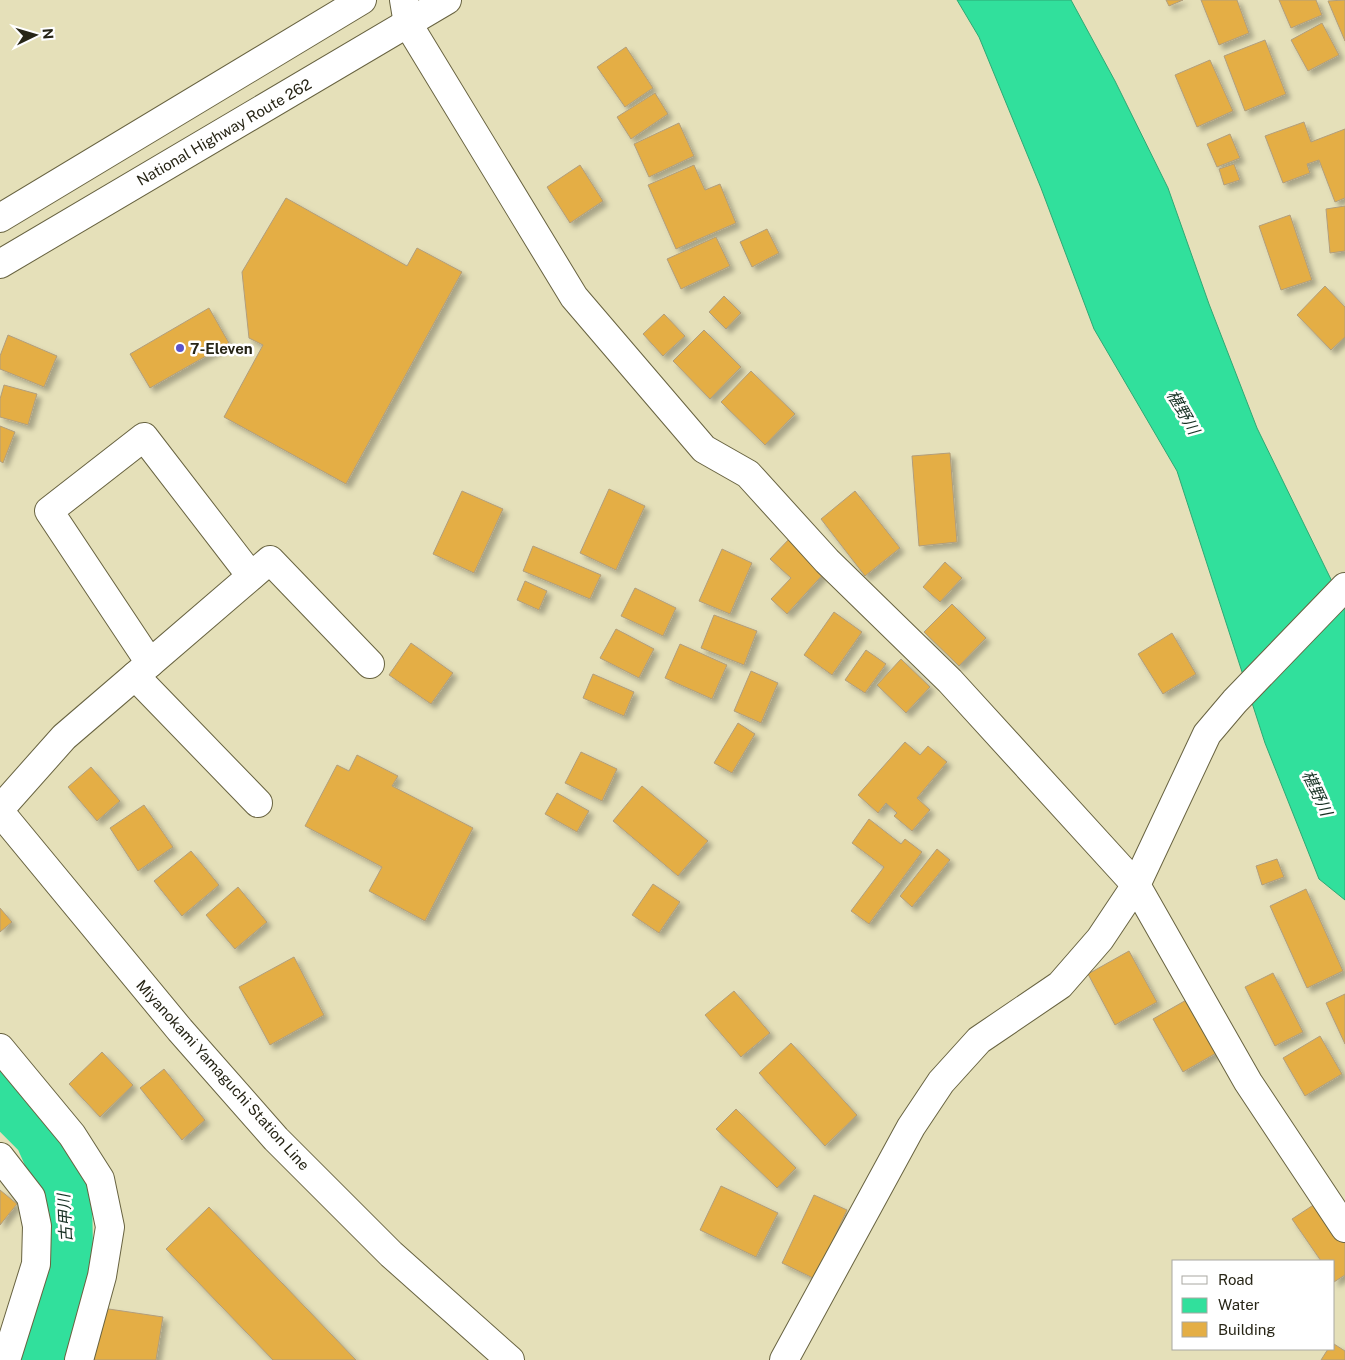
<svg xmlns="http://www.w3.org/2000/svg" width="1345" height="1360" viewBox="0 0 1345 1360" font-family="'Public Sans','Noto Sans JP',sans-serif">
  <defs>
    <filter id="shadow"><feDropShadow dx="4.5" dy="4.5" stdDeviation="2.5" flood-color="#0004"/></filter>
  </defs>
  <rect width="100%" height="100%" fill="#e5e0b9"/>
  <polygon fill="#31e09c" stroke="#2ea874" points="957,0 1071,0 1115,81 1168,188 1209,304 1257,428 1345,608 1345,900 1319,879 1265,743 1177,471 1094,329 1041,188 979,37"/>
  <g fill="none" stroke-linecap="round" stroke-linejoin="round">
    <polyline stroke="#31e09c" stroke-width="52" points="0,1095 40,1135 66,1194 67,1252 42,1360"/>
  </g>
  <g fill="#e4ae45" stroke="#b19e7d" filter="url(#shadow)">
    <polygon points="1166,0 1183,0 1169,6"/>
    <polygon points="1201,0 1237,0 1249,33 1219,45"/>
    <polygon points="1279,0 1316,0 1322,15 1291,28"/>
    <polygon points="1345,0 1345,41 1328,1"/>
    <polygon points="1322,23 1339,55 1308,71 1291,40"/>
    <polygon points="1265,40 1286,94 1245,111 1224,56"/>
    <polygon points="626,47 653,88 625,107 597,67"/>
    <polygon points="1210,60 1233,111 1197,127 1175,75"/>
    <polygon points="655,93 668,114 631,139 617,117"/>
    <polygon points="1304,122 1311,142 1345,129 1345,198 1335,202 1319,160 1307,164 1310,173 1283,183 1265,136"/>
    <polygon points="679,123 694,156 649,177 634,144"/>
    <polygon points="1230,134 1240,158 1217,167 1207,144"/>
    <polygon points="1234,164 1240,180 1224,185 1219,169"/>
    <polygon points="580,165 603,201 570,223 547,187"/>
    <polygon points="694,165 705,190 720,184 736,223 676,249 648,185"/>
    <polygon points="286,198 407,266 417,248 462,272 346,484 224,417 263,345 249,338 242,272"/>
    <polygon points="1345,206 1345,251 1330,253 1326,209"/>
    <polygon points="1290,215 1312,280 1281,290 1259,226"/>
    <polygon points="767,229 779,253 752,267 740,242"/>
    <polygon points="716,237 730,266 681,289 667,259"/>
    <polygon points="1325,286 1345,307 1345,337 1331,350 1297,315"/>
    <polygon points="724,296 741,313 726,329 709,312"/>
    <polygon points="209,308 229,343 150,388 130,354"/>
    <polygon points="664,314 685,336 663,356 643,334"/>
    <polygon points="704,330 741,367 710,399 673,361"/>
    <polygon points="8,335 57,356 44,387 0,369 0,356"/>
    <polygon points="751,371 795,414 765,445 721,402"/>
    <polygon points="4,385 37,394 28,425 0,417 0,399"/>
    <polygon points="0,426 15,432 3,463 0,461"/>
    <polygon points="950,453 957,542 919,546 912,456"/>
    <polygon points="609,489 645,506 616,570 580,553"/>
    <polygon points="462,491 503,509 474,573 433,554"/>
    <polygon points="855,491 900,548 865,576 821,519"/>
    <polygon points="791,537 827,570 787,614 771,599 791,578 770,559"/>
    <polygon points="533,546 601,575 590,599 523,571"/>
    <polygon points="722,549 752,563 730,614 699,601"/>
    <polygon points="945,562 962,578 940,602 923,587"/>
    <polygon points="525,581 547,591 539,610 517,600"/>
    <polygon points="635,588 676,608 663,636 621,616"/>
    <polygon points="952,604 986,638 959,666 924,632"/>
    <polygon points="834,612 862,632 832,675 804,655"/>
    <polygon points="714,615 757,631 744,665 701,648"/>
    <polygon points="616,629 654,649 639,678 600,658"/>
    <polygon points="1172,633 1196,674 1163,694 1138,654"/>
    <polygon points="411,643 453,673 431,704 389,675"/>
    <polygon points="680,644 727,665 712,699 665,678"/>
    <polygon points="866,650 886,664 865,693 845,680"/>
    <polygon points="901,659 930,687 906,713 877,685"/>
    <polygon points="751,671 778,683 761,723 734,711"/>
    <polygon points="593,674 634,692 624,716 583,698"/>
    <polygon points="738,723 755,734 732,773 714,763"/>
    <polygon points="905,742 920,755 928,746 947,762 917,798 930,810 912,831 894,816 897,813 886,803 878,813 858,795"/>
    <polygon points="581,752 617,769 602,801 565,783"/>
    <polygon points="357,755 398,776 392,786 473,828 425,921 369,891 382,867 305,826 337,765 349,771"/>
    <polygon points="91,767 120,801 97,821 68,787"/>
    <polygon points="642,786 708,841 678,876 613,821"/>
    <polygon points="557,793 589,811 577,832 545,814"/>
    <polygon points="144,805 173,847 138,871 110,828"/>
    <polygon points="869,819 901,844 905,839 922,852 869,924 851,911 884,867 852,843"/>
    <polygon points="937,849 950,860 912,907 900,896"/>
    <polygon points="191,851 219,885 182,916 154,881"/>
    <polygon points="1277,859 1284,877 1262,885 1256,866"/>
    <polygon points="653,884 680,902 659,933 632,915"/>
    <polygon points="238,887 267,922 235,949 206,915"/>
    <polygon points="1306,889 1343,971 1307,988 1270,906"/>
    <polygon points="0,908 12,922 0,932"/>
    <polygon points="1129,951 1157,1002 1115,1025 1088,974"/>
    <polygon points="294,957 324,1015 270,1045 239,987"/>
    <polygon points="1273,973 1303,1032 1275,1046 1245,987"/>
    <polygon points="734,991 770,1033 741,1057 705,1015"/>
    <polygon points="1345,994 1345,1044 1326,1003"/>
    <polygon points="1188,999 1218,1052 1183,1072 1153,1019"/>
    <polygon points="1320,1036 1342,1074 1305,1096 1283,1058"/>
    <polygon points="791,1043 857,1115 825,1146 759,1073"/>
    <polygon points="102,1052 133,1085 100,1117 69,1084"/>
    <polygon points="164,1069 205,1120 182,1140 140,1088"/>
    <polygon points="736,1109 796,1168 777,1188 716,1129"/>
    <polygon points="721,1186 778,1213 756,1257 700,1230"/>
    <polygon points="0,1190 17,1204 0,1225"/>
    <polygon points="814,1195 847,1210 815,1279 782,1263"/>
    <polygon points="1318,1202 1345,1243 1345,1275 1334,1282 1334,1261 1321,1261 1292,1219"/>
    <polygon points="209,1207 356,1360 273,1360 166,1249"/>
    <polygon points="102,1308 163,1317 156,1360 94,1360"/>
    <polygon points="1334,1344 1345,1351 1345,1360 1321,1360 1328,1349 1334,1349"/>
  </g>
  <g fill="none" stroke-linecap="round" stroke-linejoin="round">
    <defs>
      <g id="street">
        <polyline points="408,24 574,297 704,449 748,474 827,561 950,681 1136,885 1248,1082 1345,1228"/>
        <polyline points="150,663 49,511 144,437 251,576"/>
        <polyline points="135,676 258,803"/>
        <polyline points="0,809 64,737 270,560 370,664"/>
        <polyline points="0,1048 72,1135 100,1179 110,1227 102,1276 79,1360"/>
        <polyline points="0,1157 31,1197 37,1226 36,1264 6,1360"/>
        <polyline points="784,1360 911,1127 941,1082 979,1040 1060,985 1100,939 1136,885 1207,734 1235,701 1345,587"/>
      </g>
      <g id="secondary">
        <polyline points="404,0 408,24"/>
        <polyline points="0,812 180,1030 276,1139 391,1254 510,1360"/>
      </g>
      <g id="highway">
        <polyline points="0,218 362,0"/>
        <polyline points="0,264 447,0"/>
      </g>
    </defs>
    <use href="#street" stroke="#686341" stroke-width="30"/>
    <use href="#secondary" stroke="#686341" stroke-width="30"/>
    <use href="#highway" stroke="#686341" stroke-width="30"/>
    <use href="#street" stroke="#fff" stroke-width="28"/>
    <use href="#secondary" stroke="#fff" stroke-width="28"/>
    <use href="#highway" stroke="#fff" stroke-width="28"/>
  </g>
  <circle fill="#5b53cb" stroke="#fff" stroke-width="2" cx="180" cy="348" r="5"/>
  <g text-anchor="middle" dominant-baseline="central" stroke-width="5" stroke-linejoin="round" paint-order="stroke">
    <g font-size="15" fill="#272516" stroke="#fff">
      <text transform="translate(224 132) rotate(-30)">National Highway Route 262</text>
      <text transform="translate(223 1075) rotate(48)">Miyanokami Yamaguchi Station Line</text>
    </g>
    <g font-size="15" font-weight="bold" fill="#272516" stroke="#fff" text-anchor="start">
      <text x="190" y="348">7-Eleven</text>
    </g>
    <g font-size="16" font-style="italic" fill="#193225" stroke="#fff">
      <text transform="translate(1183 412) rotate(60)">椹野川</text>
      <text transform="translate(1317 793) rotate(65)">椹野川</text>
      <text transform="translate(65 1218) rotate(-93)">古甲川</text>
    </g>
  </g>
  <rect x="1172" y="1260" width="162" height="90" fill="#ffffff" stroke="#a9a8a2"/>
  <rect x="1182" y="1276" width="25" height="8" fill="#ffffff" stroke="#a9a8a2"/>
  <text x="1218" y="1285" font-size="15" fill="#272516">Road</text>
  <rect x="1182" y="1298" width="25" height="15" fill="#31e09c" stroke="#a9a8a2"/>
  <text x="1218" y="1310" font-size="15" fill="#272516">Water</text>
  <rect x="1182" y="1322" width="25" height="15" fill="#e4ae45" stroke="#a9a8a2"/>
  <text x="1218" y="1335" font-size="15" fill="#272516">Building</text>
  <g transform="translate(35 35) rotate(85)" stroke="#ffffff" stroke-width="4" paint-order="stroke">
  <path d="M0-4L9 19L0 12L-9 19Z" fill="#272516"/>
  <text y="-8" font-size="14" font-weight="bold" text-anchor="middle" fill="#272516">N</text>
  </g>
</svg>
